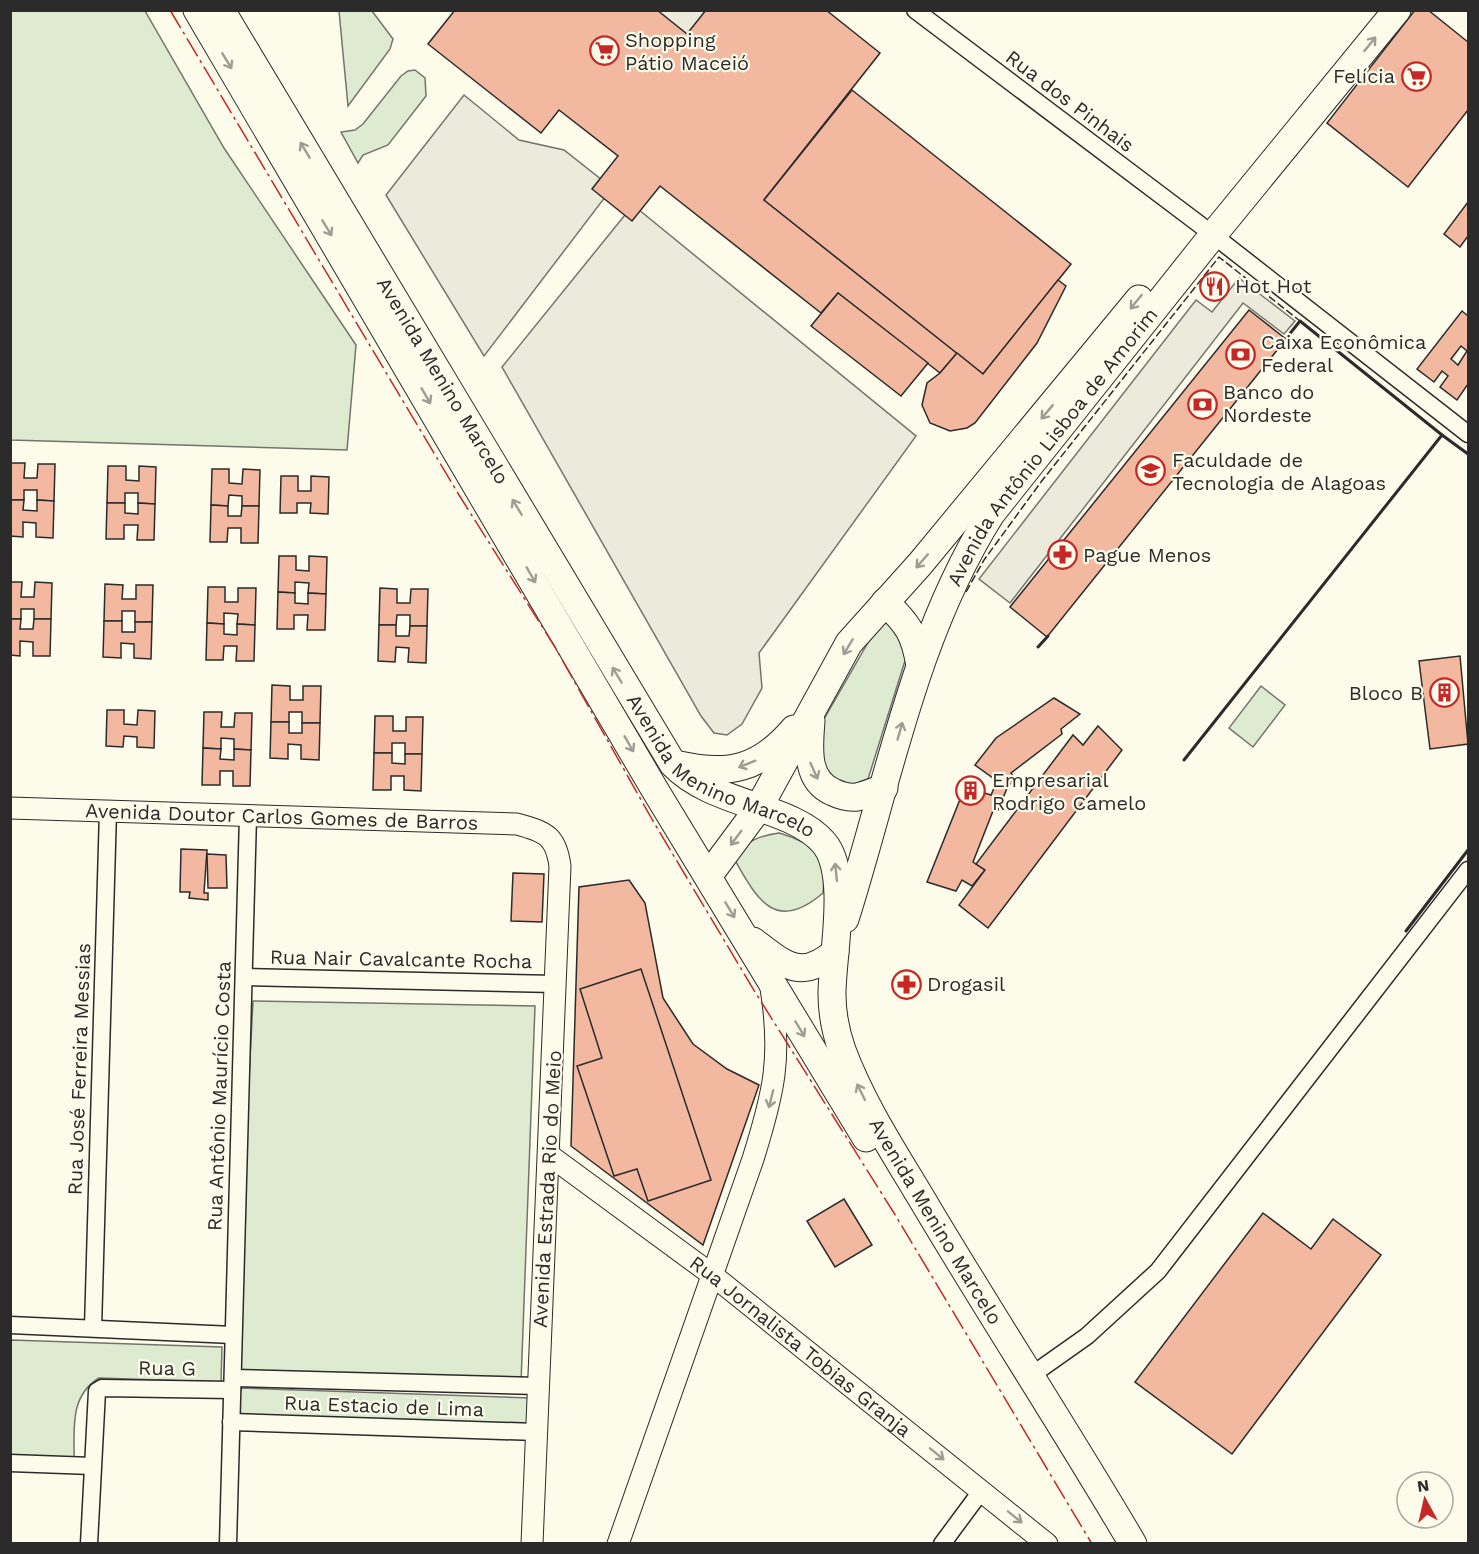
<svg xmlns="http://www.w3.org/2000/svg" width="1479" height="1554" viewBox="0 0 1479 1554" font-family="'Work Sans',sans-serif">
  <rect width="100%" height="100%" fill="#fdfbea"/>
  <g fill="#deebd1" stroke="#74746e" stroke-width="1.5">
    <polygon points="11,10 145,11 224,148 356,345 347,450 11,440"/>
    <polygon points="339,11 372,11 393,39 390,49 348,106"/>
    <polygon points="415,70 425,78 426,96 388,145 363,155 358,163 341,132 355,130 363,124 401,76 408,71"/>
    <polygon points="881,620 894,622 909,648 868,779 849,792 824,779 820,726"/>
    <polygon points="1261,686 1285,705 1253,747 1229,728"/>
    <path d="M779,833C814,843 827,856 823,893C774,935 756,897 733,857C747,841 758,836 779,833Z"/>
    <polygon points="253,1001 535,1006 521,1383 234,1371"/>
    <path d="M11,1340L222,1347L221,1382L99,1378C68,1397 75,1431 74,1464L11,1462Z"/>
    <polygon points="238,1388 530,1398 529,1425 237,1415"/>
  </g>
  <g fill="#eceadb" stroke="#74746e" stroke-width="1.5">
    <polygon points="657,11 706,11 687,34"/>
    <polygon points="464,95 519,140 564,150 612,188 484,356 386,195"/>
    <polygon points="633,205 916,436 759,653 762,688 742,724 727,735 714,733 701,716 502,367"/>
    <polygon points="1239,278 1295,321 1284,334 1243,303 1010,603 979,579 1196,300 1212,312"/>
  </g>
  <g fill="#f2b8a0" stroke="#2b2b2b" stroke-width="1.5" fill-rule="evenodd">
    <polygon points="455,10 657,10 687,34 706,10 826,10 880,53 764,200 957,353 940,373 838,293 821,313 660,186 632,221 592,189 618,156 559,110 541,133 428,44"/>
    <polygon points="1415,10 1428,10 1468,42 1468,110 1408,187 1327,123"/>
    <polygon points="852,90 1071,264 983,374 764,200"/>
    <polygon points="1468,202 1468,236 1460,247 1444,234"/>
    <polygon points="1058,280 1066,286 1037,343 975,423 967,428 950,431 930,423 922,405 927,383 940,373 957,353 983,374"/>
    <polygon points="838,293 928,363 901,396 811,326"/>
    <polygon points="1249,310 1286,339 1047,637 1010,607"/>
    <path d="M1462,311L1468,316V384L1457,400L1440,387L1448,376L1442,371L1434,382L1417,369ZM1461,346L1467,351L1458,365L1451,359Z"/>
    <polygon points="10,463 25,463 24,478 37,478 38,464 55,464 54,501 37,500 37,490 24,490 24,500 10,500"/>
    <polygon points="108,466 126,466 126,480 139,481 139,466 156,467 155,504 138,503 138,493 125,493 125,503 107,503"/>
    <polygon points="212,469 229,469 229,483 242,484 243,469 260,470 259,506 242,506 242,496 229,495 228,506 211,505"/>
    <polygon points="281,476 298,476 298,491 311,491 311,476 329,477 328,514 310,513 311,503 297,503 297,513 280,513"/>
    <polygon points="10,500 24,500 23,510 37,511 37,500 54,501 53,538 36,537 36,523 23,522 23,537 10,536"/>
    <polygon points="107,503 125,503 125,513 138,514 138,503 155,504 154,540 137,540 138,525 124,525 124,539 106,539"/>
    <polygon points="211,505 228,506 228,516 241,516 242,506 259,506 258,543 241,543 241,528 228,528 227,542 210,542"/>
    <polygon points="279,556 296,556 296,570 309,571 309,556 327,557 326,594 308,593 309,583 295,582 295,593 278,592"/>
    <polygon points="10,582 22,582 21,597 34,597 35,582 52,583 51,619 34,619 34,609 21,609 21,619 10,619"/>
    <polygon points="105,584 123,585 122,599 136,599 136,585 153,585 152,622 135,622 135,611 122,611 122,621 104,621"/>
    <polygon points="208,587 225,587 225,602 238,602 238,588 256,588 255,625 237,624 238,614 224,613 224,624 207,623"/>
    <polygon points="380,588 397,589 397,603 410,603 411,589 428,589 427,626 410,626 410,615 397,615 396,625 379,625"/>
    <polygon points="278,592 295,593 295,603 308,604 308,593 326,594 325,630 307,630 308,615 294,615 294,629 277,629"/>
    <polygon points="10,619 21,619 20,629 33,629 34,619 51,619 50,656 33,656 33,642 20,641 20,656 10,655"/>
    <polygon points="104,621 122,621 122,632 135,632 135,622 152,622 151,659 134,658 134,644 121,643 121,658 103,657"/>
    <polygon points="207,623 224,624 224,634 237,635 237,624 255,625 254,661 236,661 237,646 224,646 223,660 206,660"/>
    <polygon points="379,625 396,625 396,636 409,636 410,626 427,626 426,663 408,662 409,648 396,647 395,662 378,661"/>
    <polygon points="1460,656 1468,744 1430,749 1419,661"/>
    <polygon points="272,685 290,686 290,700 303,700 303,686 321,686 320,723 302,723 302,712 289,712 289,722 271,722"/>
    <polygon points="1054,698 1080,714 1061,729 1062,734 1011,773 1015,779 1008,786 998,810 993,811 973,862 985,870 972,886 962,880 956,891 927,882 965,787 991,795 997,781 975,765 996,738"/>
    <polygon points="107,710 124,710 124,724 137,725 138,710 155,711 154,748 137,747 137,737 124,736 123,747 106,746"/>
    <polygon points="204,712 222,712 221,727 234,727 235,713 252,713 251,750 234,749 234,739 221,738 221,749 203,748"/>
    <polygon points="375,716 393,716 393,731 406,731 406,717 423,717 422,754 405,754 405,743 392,743 392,753 374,753"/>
    <polygon points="271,722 289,722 289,733 302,733 302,723 320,723 319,760 301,759 301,745 288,744 288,759 270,758"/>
    <polygon points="1098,726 1122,750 988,928 959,905 985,870 976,864 1073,735 1083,745"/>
    <polygon points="203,748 221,749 220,759 234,760 234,749 251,750 250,786 233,786 233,771 220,771 220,785 202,785"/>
    <polygon points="374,753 392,753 392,763 405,764 405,754 422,754 421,791 404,790 404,776 391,776 391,790 373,790"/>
    <polygon points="181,849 207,850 204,893 208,893 208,900 189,898 190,892 180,892"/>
    <polygon points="207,854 226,855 227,888 208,888"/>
    <polygon points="513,873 544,874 542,922 511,921"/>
    <polygon points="629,880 645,903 663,998 693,1044 727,1069 759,1085 703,1245 571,1146 579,887"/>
    <polygon points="641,969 711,1180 648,1201 637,1169 614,1176 577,1066 602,1058 580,989"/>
    <polygon points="844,1199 872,1245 835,1267 807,1221"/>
    <polygon points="1263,1213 1311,1249 1333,1219 1381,1255 1232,1454 1135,1382"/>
  </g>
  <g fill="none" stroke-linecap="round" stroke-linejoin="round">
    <defs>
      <g id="minor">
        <polyline points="915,10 1199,224 1468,434"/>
        <polyline points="244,977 556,984"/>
        <polyline points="10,1325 233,1335"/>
        <polyline points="93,1328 108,811"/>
        <polyline points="1029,1377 1087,1336 1158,1271 1468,870"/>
        <polyline points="233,1378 538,1386"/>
        <polyline points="231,1422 536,1432"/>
        <polyline points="10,1463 92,1466"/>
        <polyline points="89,1544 97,1391 102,1388 232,1390"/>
        <polyline points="228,1544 248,816"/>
        <polyline points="942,1544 982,1490"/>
      </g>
      <g id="tertiary">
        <path id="s1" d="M10,808L517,824C546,832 556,836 560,866L532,1544"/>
        <path id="s2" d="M549,1155L711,1274L1047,1544"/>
        <path d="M618,1544L753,1159C774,1092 782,1058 771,988"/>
      </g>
      <g id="primary">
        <polyline points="197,10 655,790 866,1138"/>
        <path id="s3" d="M221,10L673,764C713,806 792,805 824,843C850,874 832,955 832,994C832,1013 836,1033 842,1050C863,1107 899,1160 929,1211C996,1323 1067,1432 1133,1544"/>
        <path d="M885,602C908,624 915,634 920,666"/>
        <path d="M811,721C809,747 805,780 833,792C841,796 848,798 857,797C866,795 875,791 884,788"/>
        <path d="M679,765C729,776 760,769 794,729"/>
        <polyline points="709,875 758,809 849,643 920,564 1139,299"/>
        <path id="s4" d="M845,919C888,783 914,636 991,514L1213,235L1397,10"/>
        <path d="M753,941C783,964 801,982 835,952"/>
      </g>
    </defs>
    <use href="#minor" stroke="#2b2b2b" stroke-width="19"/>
    <use href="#tertiary" stroke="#2b2b2b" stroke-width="23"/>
    <use href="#primary" stroke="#2b2b2b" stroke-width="29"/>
    <use href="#minor" stroke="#fdfbea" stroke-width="16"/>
    <use href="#tertiary" stroke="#fdfbea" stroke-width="21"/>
    <use href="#primary" stroke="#fdfbea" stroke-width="27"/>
    <polyline stroke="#2b2b2b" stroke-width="1.5" stroke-dasharray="8 3" stroke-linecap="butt" points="966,592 984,560 1041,482 1219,257 1300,321"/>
    <g stroke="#2b2b2b" stroke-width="3">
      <polyline points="1284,341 1300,321 1442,435"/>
      <polyline points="1038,647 1048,636"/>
      <polyline points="1184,760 1442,435 1468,454"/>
      <polyline points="1406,931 1468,850"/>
    </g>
    <polyline stroke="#c62828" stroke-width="1.5" stroke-dasharray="21 4.5 3 4.5" stroke-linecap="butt" points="170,10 459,495 555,647 653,821 755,992 894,1213 1092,1544"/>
  </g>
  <defs><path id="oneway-shaft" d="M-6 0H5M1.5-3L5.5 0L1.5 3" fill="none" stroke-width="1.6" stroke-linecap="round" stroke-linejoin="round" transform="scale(1.5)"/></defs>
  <g stroke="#9e9d94">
    <use href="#oneway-shaft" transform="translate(1370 44) rotate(-51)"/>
    <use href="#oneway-shaft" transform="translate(227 61) rotate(59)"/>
    <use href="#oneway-shaft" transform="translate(305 150) rotate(-121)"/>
    <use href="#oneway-shaft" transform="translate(327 228) rotate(59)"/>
    <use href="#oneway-shaft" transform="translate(1136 302) rotate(129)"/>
    <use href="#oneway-shaft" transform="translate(426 396) rotate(60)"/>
    <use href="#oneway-shaft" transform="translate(1047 412) rotate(130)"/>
    <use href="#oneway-shaft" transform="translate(517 507) rotate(-121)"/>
    <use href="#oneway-shaft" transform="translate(922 561) rotate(131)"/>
    <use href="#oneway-shaft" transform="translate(531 575) rotate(60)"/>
    <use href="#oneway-shaft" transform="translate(848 647) rotate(121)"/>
    <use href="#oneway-shaft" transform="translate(617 675) rotate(-121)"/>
    <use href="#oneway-shaft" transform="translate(900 731) rotate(-74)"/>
    <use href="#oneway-shaft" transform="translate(629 744) rotate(60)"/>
    <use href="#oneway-shaft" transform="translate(747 764) rotate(158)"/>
    <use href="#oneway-shaft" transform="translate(814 771) rotate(66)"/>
    <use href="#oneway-shaft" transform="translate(736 838) rotate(127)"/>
    <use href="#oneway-shaft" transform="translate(836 872) rotate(-96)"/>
    <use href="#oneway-shaft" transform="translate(730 910) rotate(59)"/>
    <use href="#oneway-shaft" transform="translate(800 1029) rotate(59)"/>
    <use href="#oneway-shaft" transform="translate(861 1092) rotate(-116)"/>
    <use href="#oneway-shaft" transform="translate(771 1099) rotate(104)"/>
    <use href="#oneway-shaft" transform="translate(937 1454) rotate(39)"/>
    <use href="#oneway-shaft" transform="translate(1015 1517) rotate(39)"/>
  </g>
  <defs>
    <symbol id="supermarket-ring" viewBox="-11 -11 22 22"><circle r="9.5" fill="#fdfbea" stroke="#c62828" stroke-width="1.5"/><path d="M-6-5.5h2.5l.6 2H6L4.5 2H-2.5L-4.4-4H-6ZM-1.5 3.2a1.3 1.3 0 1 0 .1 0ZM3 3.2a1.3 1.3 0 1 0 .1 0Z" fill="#c62828"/></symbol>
    <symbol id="restaurant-ring" viewBox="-11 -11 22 22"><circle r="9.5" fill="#fdfbea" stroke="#c62828" stroke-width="1.5"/><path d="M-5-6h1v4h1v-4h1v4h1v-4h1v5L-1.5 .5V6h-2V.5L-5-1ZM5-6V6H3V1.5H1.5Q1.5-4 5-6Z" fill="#c62828"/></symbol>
    <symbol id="bank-ring" viewBox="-11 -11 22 22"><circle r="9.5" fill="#fdfbea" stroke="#c62828" stroke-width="1.5"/><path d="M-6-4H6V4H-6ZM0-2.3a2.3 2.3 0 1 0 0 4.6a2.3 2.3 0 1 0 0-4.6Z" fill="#c62828"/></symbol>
    <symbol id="university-ring" viewBox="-11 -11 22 22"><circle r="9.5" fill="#fdfbea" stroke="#c62828" stroke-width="1.5"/><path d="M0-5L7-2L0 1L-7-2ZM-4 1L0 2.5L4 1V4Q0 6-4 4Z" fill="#c62828"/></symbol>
    <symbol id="pharmacy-ring" viewBox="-11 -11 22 22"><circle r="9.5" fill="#fdfbea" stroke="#c62828" stroke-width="1.5"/><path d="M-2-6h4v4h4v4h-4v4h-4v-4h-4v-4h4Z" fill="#c62828"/></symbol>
    <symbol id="building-ring" viewBox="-11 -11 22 22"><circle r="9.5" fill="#fdfbea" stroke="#c62828" stroke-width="1.5"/><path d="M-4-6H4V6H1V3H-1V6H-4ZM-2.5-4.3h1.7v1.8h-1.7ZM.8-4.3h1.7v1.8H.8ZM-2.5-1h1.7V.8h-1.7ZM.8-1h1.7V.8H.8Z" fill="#c62828"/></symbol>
  </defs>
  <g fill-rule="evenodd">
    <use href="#supermarket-ring" x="588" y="34" width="33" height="33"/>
    <use href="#supermarket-ring" x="1400" y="60" width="33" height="33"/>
    <use href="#restaurant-ring" x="1198" y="270" width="33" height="33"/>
    <use href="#bank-ring" x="1224" y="338" width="33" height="33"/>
    <use href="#bank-ring" x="1186" y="388" width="33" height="33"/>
    <use href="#university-ring" x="1134" y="454" width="33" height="33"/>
    <use href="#pharmacy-ring" x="1046" y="538" width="33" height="33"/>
    <use href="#building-ring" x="1428" y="676" width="33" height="33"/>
    <use href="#building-ring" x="954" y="774" width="33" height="33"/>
    <use href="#pharmacy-ring" x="890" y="968" width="33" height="33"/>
  </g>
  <g text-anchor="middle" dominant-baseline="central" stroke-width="4.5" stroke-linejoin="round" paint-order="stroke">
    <g font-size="20" fill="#2b2b2b" stroke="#fdfbea" text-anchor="start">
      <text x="625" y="40">Shopping<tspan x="625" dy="23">Pátio Maceió</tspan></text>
      <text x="1395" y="76" text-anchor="end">Felícia</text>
      <text x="1235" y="286">Hot Hot</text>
      <text x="1261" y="342">Caixa Econômica<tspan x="1261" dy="23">Federal</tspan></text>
      <text x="1223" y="392">Banco do<tspan x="1223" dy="23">Nordeste</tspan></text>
      <text x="1172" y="460">Faculdade de<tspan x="1172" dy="23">Tecnologia de Alagoas</tspan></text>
      <text x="1083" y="555">Pague Menos</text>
      <text x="1423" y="693" text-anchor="end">Bloco B</text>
      <text x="992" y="780">Empresarial<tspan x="992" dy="23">Rodrigo Camelo</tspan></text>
      <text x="927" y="984">Drogasil</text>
    </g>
    <g font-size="20" fill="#2b2b2b" stroke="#fdfbea">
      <text transform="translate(1070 101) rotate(37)">Rua dos Pinhais</text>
      <text stroke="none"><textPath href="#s3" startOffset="432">Avenida Menino Marcelo</textPath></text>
      <text stroke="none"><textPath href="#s4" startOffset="522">Avenida Antônio Lisboa de Amorim</textPath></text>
      <text stroke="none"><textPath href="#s3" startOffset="918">Avenida Menino Marcelo</textPath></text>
      <text stroke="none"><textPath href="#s1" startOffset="272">Avenida Doutor Carlos Gomes de Barros</textPath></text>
      <text transform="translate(401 959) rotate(1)">Rua Nair Cavalcante Rocha</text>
      <text transform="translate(79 1069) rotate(-88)">Rua José Ferreira Messias</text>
      <text transform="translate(219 1096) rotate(-88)">Rua Antônio Maurício Costa</text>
      <text transform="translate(547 1189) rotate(-87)">Avenida Estrada Rio do Meio</text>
      <text stroke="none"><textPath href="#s3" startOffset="1458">Avenida Menino Marcelo</textPath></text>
      <text stroke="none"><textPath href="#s2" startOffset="316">Rua Jornalista Tobias Granja</textPath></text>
      <text transform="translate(167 1368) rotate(1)">Rua G</text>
      <text transform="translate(384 1406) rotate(2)">Rua Estacio de Lima</text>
    </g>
  </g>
  <rect width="1479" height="1554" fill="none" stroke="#2b2b2b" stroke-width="24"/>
  <g transform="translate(1425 1500) rotate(352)"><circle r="28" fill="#fdfbea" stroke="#a9a89e" stroke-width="1.5"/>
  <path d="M0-4.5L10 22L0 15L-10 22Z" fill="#c62828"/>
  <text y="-9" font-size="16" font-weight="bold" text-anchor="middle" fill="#2b2b2b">N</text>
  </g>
</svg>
